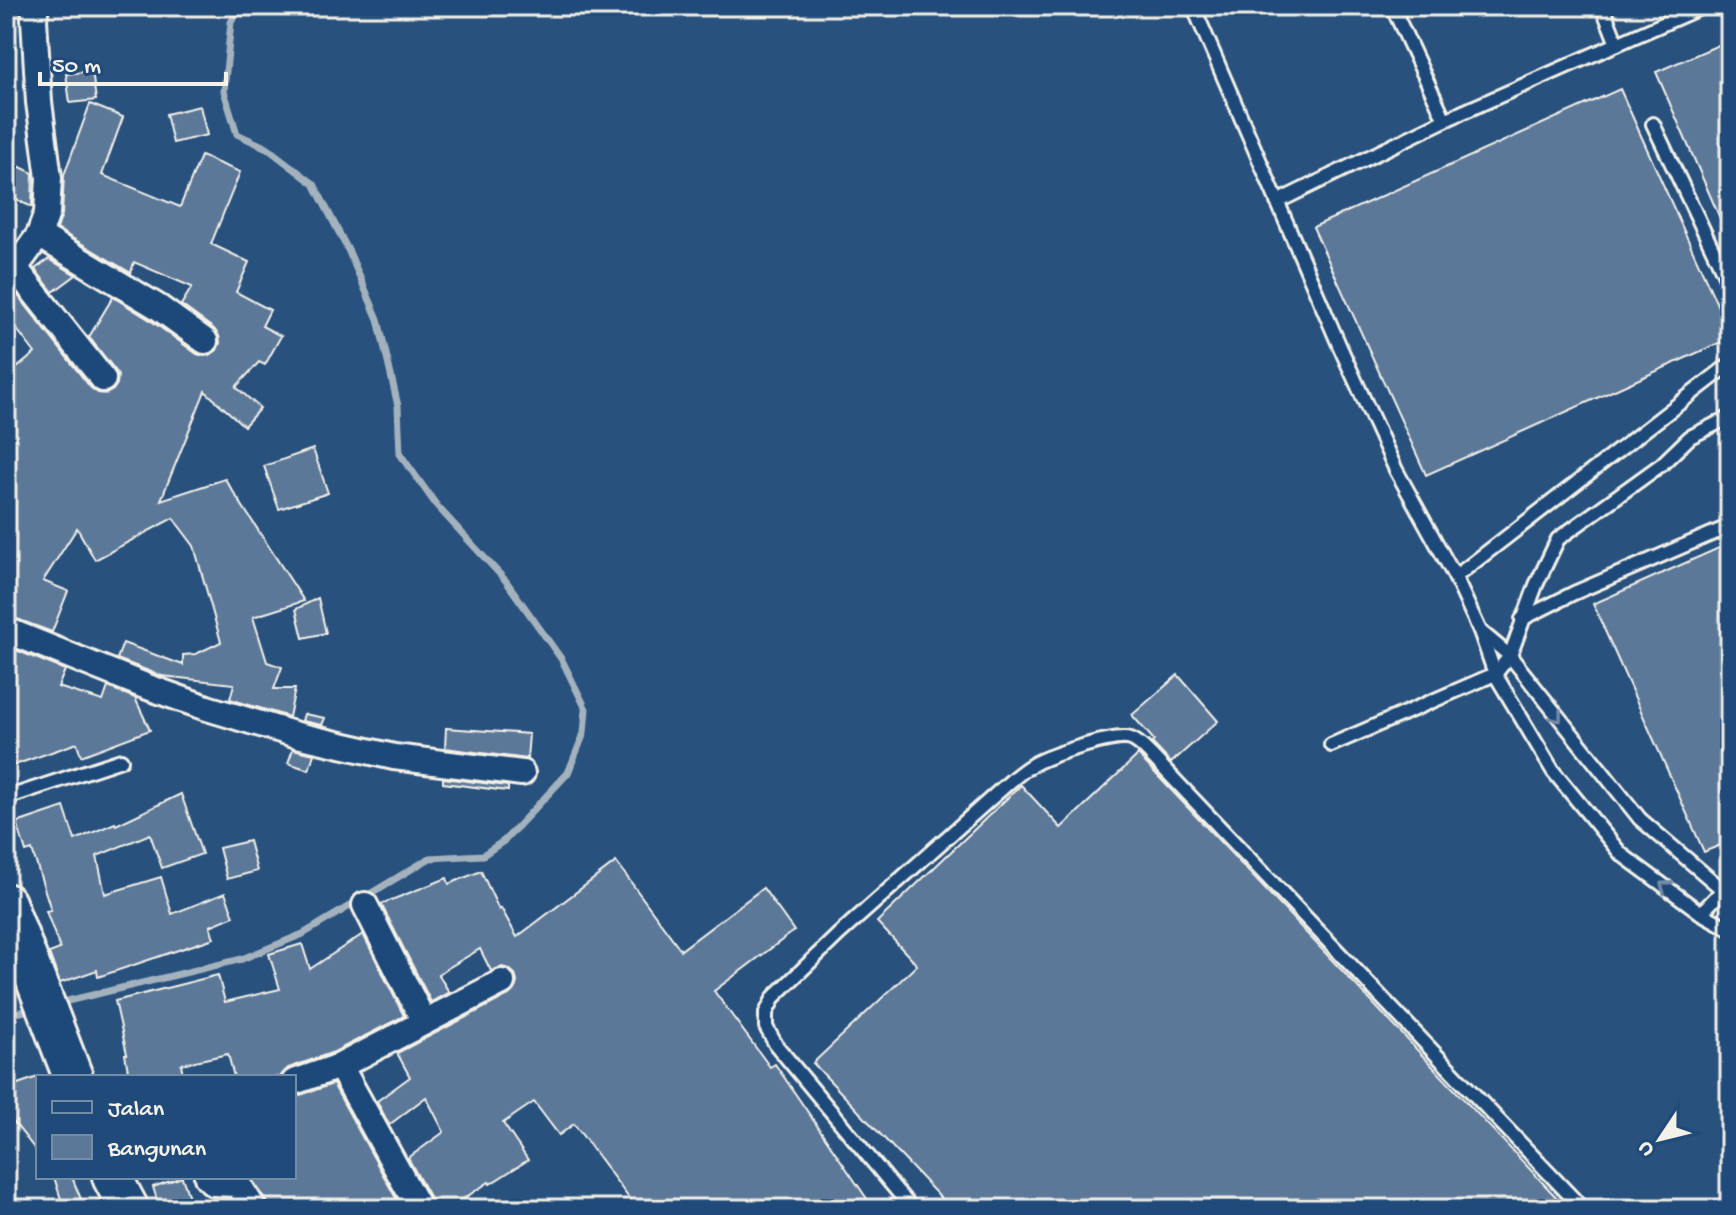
<svg xmlns="http://www.w3.org/2000/svg" width="1736" height="1215" viewBox="0 0 1736 1215" font-family="'Gochi Hand',sans-serif">
  <rect width="100%" height="100%" fill="#28517e"/>
  <filter id="ink" filterUnits="userSpaceOnUse"><feTurbulence type="fractalNoise" baseFrequency=".0125" numOctaves="2"/><feDisplacementMap in="SourceGraphic" scale="16" xChannelSelector="R" yChannelSelector="G"/><feConvolveMatrix kernelMatrix="1 2 1 2 8 2 1 2 1" color-interpolation-filters="sRGB"/></filter>
  <g filter="url(#ink)">
    <g fill="none" stroke-linecap="round" stroke-linejoin="round">
      <g stroke="#a4b2be" stroke-width="7">
        <polyline points="55,1004 242,959 303,934 430,858 483,855 505,840 568,773 584,733 586,709 562,660 506,581 437,506 400,454 398,406 378,319 349,252 314,184 267,148 237,134 224,91 231,22 242,6"/>
        <polyline points="6,1015 35,1009"/>
      </g>
    </g>
    <g fill="#5b7899" stroke="#f4f1e8" stroke-width="2">
      <polygon points="1730,40 1730,241 1656,72"/>
      <polygon points="92,71 96,100 70,103 66,74"/>
      <polygon points="1620,89 1730,333 1730,338 1426,475 1313,227"/>
      <polygon points="90,104 123,117 102,175 180,207 201,156 240,172 211,244 249,262 236,292 270,310 262,326 281,336 265,365 259,362 236,387 260,408 244,426 205,391 161,500 225,479 304,601 253,617 267,662 282,667 274,689 295,689 289,717 230,699 234,684 162,676 117,659 123,643 183,665 183,655 196,654 221,642 194,546 173,518 95,560 77,528 43,581 68,591 52,632 6,615 6,377 35,353 6,315 6,290 12,288 91,388 98,393 106,394 113,390 117,384 118,376 115,370 89,337 113,297 150,320 197,354 204,356 210,355 217,350 220,343 219,336 214,329 181,305 192,287 134,262 131,273 57,229 62,214 64,175"/>
      <polygon points="200,106 207,135 173,143 166,114"/>
      <polygon points="6,160 33,173 32,207 6,195"/>
      <polygon points="49,259 76,275 53,292 35,269"/>
      <polygon points="313,449 328,493 279,509 264,466"/>
      <polygon points="1730,543 1730,841 1704,852 1593,604"/>
      <polygon points="318,598 326,633 303,638 296,609"/>
      <polygon points="6,646 65,670 58,687 103,701 108,687 135,698 150,730 81,756 77,743 6,768"/>
      <polygon points="1178,675 1218,721 1171,763 1152,743 1154,740 1132,715"/>
      <polygon points="304,714 325,718 322,725 302,721"/>
      <polygon points="446,728 529,734 527,759 445,748"/>
      <polygon points="293,749 314,754 309,770 288,763"/>
      <polygon points="1138,755 1559,1200 1549,1209 951,1209 813,1063 917,965 877,922 1021,785 1061,828"/>
      <polygon points="443,778 508,786 508,791 443,783"/>
      <polygon points="181,794 202,854 162,868 150,834 97,856 105,894 161,877 172,914 225,893 234,916 210,926 214,938 98,977 97,970 60,983 49,953 60,949 46,911 51,910 32,850 26,852 17,823 64,807 75,840 115,823 116,825"/>
      <polygon points="249,841 257,871 227,879 219,848"/>
      <polygon points="616,862 681,950 763,888 794,931 714,991 770,1067 775,1064 874,1209 637,1209 574,1124 559,1135 534,1102 503,1123 528,1160 490,1184 489,1182 448,1209 434,1209 432,1202 408,1158 444,1132 426,1097 389,1125 377,1101 410,1077 397,1053 509,995 515,989 517,982 515,974 509,969 502,967 491,971 480,949 438,974 449,992 431,1002 381,904 447,878 449,884 481,871 499,910 501,908 517,937"/>
      <polygon points="363,934 404,1016 334,1052 288,1068 280,1077 234,1077 228,1054 181,1064 183,1074 172,1077 129,1077 125,1054 127,1054 115,1001 218,975 225,1002 280,989 269,954 302,944 310,969"/>
      <polygon points="38,1077 38,1153 13,1121 6,1097 6,1088"/>
      <polygon points="333,1084 402,1209 269,1209 267,1201 250,1177 294,1177 294,1097"/>
      <polygon points="54,1177 72,1177 85,1209 64,1209"/>
      <polygon points="182,1177 193,1209 160,1209 153,1187"/>
    </g>
    <g fill="none" stroke-linecap="round" stroke-linejoin="round">
      <defs>
        <g id="lane">
          <polyline points="1193,6 1340,347 1396,470 1455,577 1480,631 1495,674 1553,771 1621,854 1701,913 1730,929"/>
          <polyline points="1392,6 1445,120"/>
          <polyline points="1602,6 1617,44 1704,6"/>
          <polyline points="1653,124 1730,286"/>
          <polyline points="1277,202 1445,120 1617,44"/>
          <polyline points="1455,577 1730,364"/>
          <polyline points="1522,619 1574,593 1730,526"/>
          <polyline points="1480,631 1510,656 1640,819 1723,890 1730,893"/>
          <polyline points="1331,745 1495,674 1510,656 1536,585 1558,539 1662,464 1690,437 1730,417"/>
          <polyline points="6,798 121,760"/>
          <polyline points="1701,913 1723,890 1730,877"/>
          <path d="M912,1209L776,1045L766,1027V1013L774,997L839,934L1006,785C1014,778 1023,770 1032,765C1047,756 1116,733 1131,739C1139,742 1145,749 1151,755L1583,1209"/>
        </g>
        <g id="street">
          <polyline points="39,235 158,307 205,341"/>
          <polyline points="15,268 103,379"/>
          <polyline points="6,275 15,268 39,235 47,213 49,178 39,102 34,19 36,6"/>
          <polyline points="6,630 145,686 207,708 297,735 394,757 522,773"/>
          <polyline points="365,905 424,1022"/>
          <polyline points="340,1066 419,1209"/>
          <polyline points="294,1082 340,1066 502,982"/>
          <polyline points="207,1177 213,1183 236,1184 242,1190 254,1209"/>
        </g>
        <g id="primary">
          <polyline points="6,903 73,1077"/>
          <polyline points="112,1177 129,1209"/>
        </g>
      </defs>
      <use href="#lane" stroke="#f4f1e8" stroke-width="18"/>
      <use href="#street" stroke="#f4f1e8" stroke-width="30"/>
      <use href="#primary" stroke="#f4f1e8" stroke-width="44"/>
      <use href="#lane" stroke="#1f4a7a" stroke-width="12"/>
      <use href="#street" stroke="#1f4a7a" stroke-width="24"/>
      <use href="#primary" stroke="#1f4a7a" stroke-width="38"/>
    </g>
    <defs><path id="oneway-chevron" d="M-2-3.5L2.5 0L-2 3.5" fill="none" stroke-width="1.6" stroke-linecap="round" stroke-linejoin="round" transform="scale(2)"/></defs>
    <g stroke="#748da6">
      <use href="#oneway-chevron" transform="translate(1557 717) rotate(52)"/>
      <use href="#oneway-chevron" transform="translate(1665 886) rotate(-144)"/>
    </g>
  </g>
  <rect width="1736" height="1215" fill="none" stroke="#1f4a7a" stroke-width="32"/>
  <rect x="16" y="16" width="1704" height="1183" fill="none" stroke="#f4f1e8" stroke-width="3" filter="url(#ink)"/>
  <rect x="36" y="1075" width="260" height="104" fill="#1f4a7a" stroke="#748da6" stroke-width="2"/>
  <rect x="52" y="1101" width="40" height="12" fill="#1f4a7a" stroke="#748da6" stroke-width="2"/>
  <text x="108" y="1115" font-size="24" fill="#f4f1e8">Jalan</text>
  <rect x="52" y="1135" width="40" height="24" fill="#5b7899" stroke="#748da6" stroke-width="2"/>
  <text x="108" y="1155" font-size="24" fill="#f4f1e8">Bangunan</text>
  <g transform="translate(1660 1139) rotate(235)" stroke="#1f4a7a" stroke-width="6" paint-order="stroke">
  <path d="M0-6L14 30L0 20L-14 30Z" fill="#f4f1e8"/>
  <text y="-12" font-size="22" font-weight="bold" text-anchor="middle" fill="#f4f1e8">U</text>
  </g>
  <path d="M40 72v12h186v-12" fill="none" stroke="#f4f1e8" stroke-width="4"/>
  <text x="52" y="72" font-size="24" fill="#f4f1e8" stroke="#1f4a7a" stroke-width="6" paint-order="stroke">50 m</text>
</svg>
